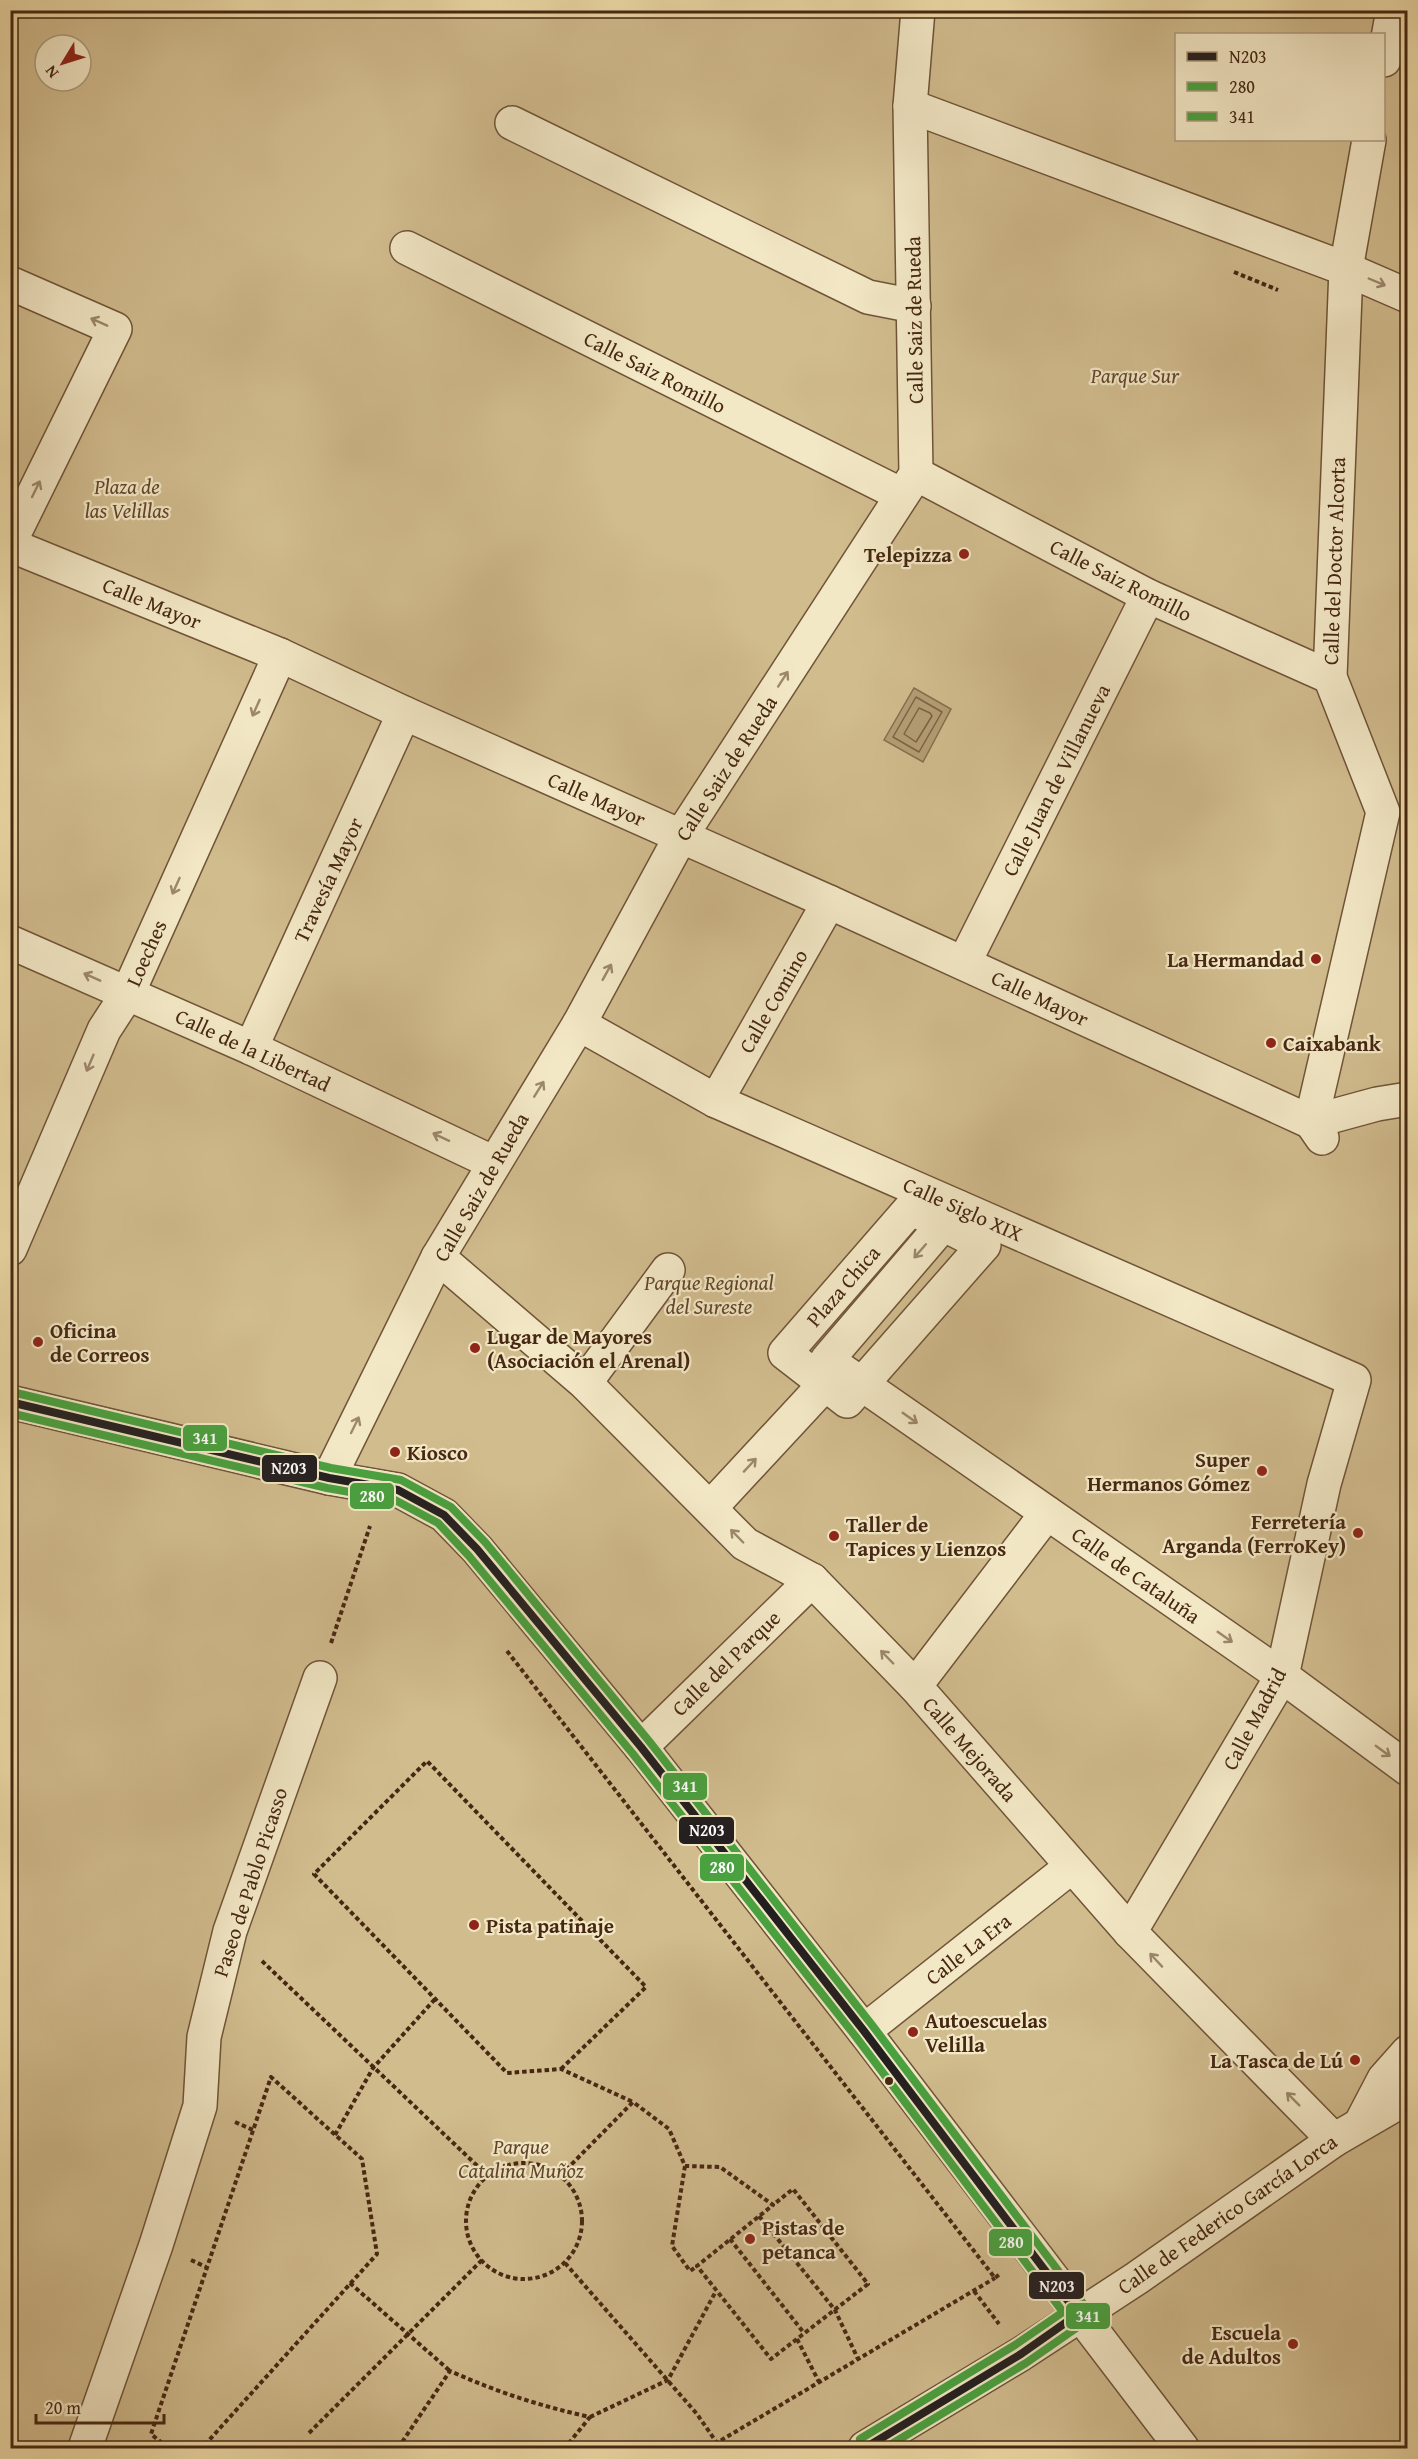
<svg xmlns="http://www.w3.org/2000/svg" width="1418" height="2459" viewBox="0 0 1418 2459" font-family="'Gentium Book Plus',serif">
  <rect width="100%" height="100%" fill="#eddba8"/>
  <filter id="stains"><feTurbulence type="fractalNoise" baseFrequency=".00333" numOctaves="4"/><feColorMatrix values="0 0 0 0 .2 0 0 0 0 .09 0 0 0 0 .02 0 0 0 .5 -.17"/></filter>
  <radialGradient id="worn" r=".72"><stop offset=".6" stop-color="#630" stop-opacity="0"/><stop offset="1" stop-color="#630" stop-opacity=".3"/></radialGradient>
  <path fill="#d1bc8e" stroke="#8c7250" stroke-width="1.5" fill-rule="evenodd" d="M11,11H1407V2448H11ZM1176,34H1384V140H1176ZM45,45H81V81H45Z"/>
  <polygon fill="#b49e75" stroke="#886e4d" stroke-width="1.5" points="914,688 951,709 923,762 884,740"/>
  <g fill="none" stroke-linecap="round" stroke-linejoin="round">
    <g stroke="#7d6244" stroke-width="1.5">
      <polygon points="916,697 942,712 919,752 893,737"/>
      <polygon points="919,708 930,713 932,716 916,742 904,734"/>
    </g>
    <defs>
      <g id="minor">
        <polyline points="1384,60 1393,10"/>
        <polyline points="910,106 1346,269 1408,296"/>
        <polyline points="512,123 868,297 914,306"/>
        <polyline points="407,248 902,495"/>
        <polyline points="10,283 115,329 10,542"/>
        <polyline points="916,474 1148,596 1330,677"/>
        <polyline points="10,545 280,655 404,713 829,902 1311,1122 1377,1104 1408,1099"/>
        <polyline points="10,942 251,1048 494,1163"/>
        <polyline points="964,963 1148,596"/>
        <polyline points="579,1024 716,1101 1354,1380 1324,1484 1282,1676 1130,1932"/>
        <polyline points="251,1048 404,713"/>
        <polyline points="716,1101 829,902"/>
        <polyline points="1322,1138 1311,1122 1383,812 1330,677 1346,269 1369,140"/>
        <polyline points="958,1207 827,1360 1282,1676 1408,1769"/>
        <polygon points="911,1208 984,1245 847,1401 785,1353"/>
        <polyline points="10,1249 104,1030 128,993 280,655"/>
        <polyline points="438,1257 585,1383 745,1544 812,1580 915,1686 1130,1932 1334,2140"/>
        <polyline points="585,1383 668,1270"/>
        <polyline points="10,1402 329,1478 398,1490 444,1515 477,1549 641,1747 864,2031 1182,2448"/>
        <polyline points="329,1478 438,1257 579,1024 681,836 916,474 910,106 918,10"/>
        <polyline points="710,1508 839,1369"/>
        <polyline points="915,1686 1047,1513"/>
        <polyline points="641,1747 812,1580"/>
        <polyline points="864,2031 1071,1867"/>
        <polyline points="1361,2123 1384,2079 1408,2052"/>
        <polyline points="85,2448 156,2245 200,2106 204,2037 230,1931 320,1678"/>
        <polyline points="865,2448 1021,2354 1137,2278 1334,2140 1408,2097"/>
      </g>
    </defs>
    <use href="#minor" stroke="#705438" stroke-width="36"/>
    <g stroke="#462712" stroke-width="4" stroke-dasharray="4.5 3" stroke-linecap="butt">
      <polyline points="1234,272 1278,290"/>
      <polyline points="331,1643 370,1526"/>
      <polyline points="507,1651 995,2278 1001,2273"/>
      <polyline points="262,1961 488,2176"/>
      <polyline points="561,2069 646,1987 427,1761 314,1874 507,2073 561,2069 633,2102"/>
      <polyline points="235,2122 253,2130"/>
      <polyline points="335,2135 373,2068 435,1999"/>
      <circle cx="524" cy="2221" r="58"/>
      <polyline points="685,2166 672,2246 690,2271 697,2266"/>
      <polyline points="561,2175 633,2102 669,2129 685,2166 720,2167 773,2205 697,2266 771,2359 868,2284 793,2189 773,2205"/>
      <polyline points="759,2216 835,2310 858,2359"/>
      <polyline points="730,2239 804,2333"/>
      <polyline points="191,2260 206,2267"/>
      <polyline points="565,2263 697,2414 717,2443"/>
      <polyline points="350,2283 450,2371"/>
      <polyline points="974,2291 999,2324"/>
      <polyline points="797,2339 819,2382"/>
      <polyline points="590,2417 668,2380 716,2291"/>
      <polyline points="309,2433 482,2260"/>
      <polyline points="168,2448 151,2434 271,2077 362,2159 377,2254 202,2448"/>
      <path d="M398,2448L450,2371C497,2392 540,2406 590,2417L565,2448"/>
      <polyline points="708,2448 995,2278"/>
    </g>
    <use href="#minor" stroke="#f3e8c6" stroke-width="33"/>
    <defs>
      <polyline id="bus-1" points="10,1402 329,1478 398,1490 444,1515 477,1549 641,1747 864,2031 1078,2314 1021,2354 865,2448"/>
      <polyline id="bus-2" points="10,1413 327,1488 395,1500 438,1523 469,1556 633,1754 856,2037 1063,2312 1015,2345 860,2439"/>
      <polyline id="bus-3" points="12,1392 331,1468 401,1480 451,1507 485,1542 649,1741 872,2025 1088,2310 1088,2317 1085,2322 1026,2363 885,2448"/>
    </defs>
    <use href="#bus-1" stroke="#f3e8c6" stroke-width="12"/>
    <use href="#bus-2" stroke="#f3e8c6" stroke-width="12"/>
    <use href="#bus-3" stroke="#f3e8c6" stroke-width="12"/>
    <use href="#bus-1" stroke="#231f20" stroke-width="8"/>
    <use href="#bus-2" stroke="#49a13f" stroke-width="8"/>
    <use href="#bus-3" stroke="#49a13f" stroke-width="8"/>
  </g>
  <defs><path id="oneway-shaft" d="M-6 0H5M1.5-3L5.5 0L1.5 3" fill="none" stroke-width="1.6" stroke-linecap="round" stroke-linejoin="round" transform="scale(1.5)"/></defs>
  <g stroke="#9c886c">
    <use href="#oneway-shaft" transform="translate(1377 282) rotate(23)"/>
    <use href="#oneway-shaft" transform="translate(99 322) rotate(-156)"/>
    <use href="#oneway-shaft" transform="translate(36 489) rotate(-64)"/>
    <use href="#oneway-shaft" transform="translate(783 679) rotate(-57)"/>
    <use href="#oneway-shaft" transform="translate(256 708) rotate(114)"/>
    <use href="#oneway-shaft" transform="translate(176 886) rotate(114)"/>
    <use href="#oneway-shaft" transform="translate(607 972) rotate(-61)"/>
    <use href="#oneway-shaft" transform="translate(92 977) rotate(-156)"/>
    <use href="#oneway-shaft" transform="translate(90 1063) rotate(113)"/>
    <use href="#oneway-shaft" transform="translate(539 1089) rotate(-58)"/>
    <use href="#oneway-shaft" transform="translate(441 1137) rotate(-155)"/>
    <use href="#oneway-shaft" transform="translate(920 1251) rotate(131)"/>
    <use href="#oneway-shaft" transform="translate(910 1418) rotate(35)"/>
    <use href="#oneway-shaft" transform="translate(355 1425) rotate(-64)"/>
    <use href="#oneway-shaft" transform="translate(750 1465) rotate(-47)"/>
    <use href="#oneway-shaft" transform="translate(737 1536) rotate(-134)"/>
    <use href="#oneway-shaft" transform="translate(1225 1637) rotate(35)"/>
    <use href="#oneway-shaft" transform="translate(887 1657) rotate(-134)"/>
    <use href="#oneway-shaft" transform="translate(1383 1751) rotate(36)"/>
    <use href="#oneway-shaft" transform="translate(1156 1960) rotate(-133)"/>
    <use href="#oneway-shaft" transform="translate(1293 2099) rotate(-135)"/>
  </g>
  <g fill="#8f2418" stroke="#f3e8c6" stroke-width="2">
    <circle cx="964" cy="554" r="6"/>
    <circle cx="1316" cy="959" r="6"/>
    <circle cx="1271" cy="1043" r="6"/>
    <circle cx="38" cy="1342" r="6"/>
    <circle cx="475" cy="1348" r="6"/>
    <circle cx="395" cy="1452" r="6"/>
    <circle cx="1262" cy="1471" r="6"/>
    <circle cx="1358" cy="1533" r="6"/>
    <circle cx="834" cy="1536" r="6"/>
    <circle cx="474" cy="1925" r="6"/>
    <circle cx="913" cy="2032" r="6"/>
    <circle cx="1355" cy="2060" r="6"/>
    <circle cx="750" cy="2239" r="6"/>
    <circle cx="1293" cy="2344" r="6"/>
  </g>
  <circle fill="#462712" stroke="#f3e8c6" stroke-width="2" cx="889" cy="2081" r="5"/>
  <g text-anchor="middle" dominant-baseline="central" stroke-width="4.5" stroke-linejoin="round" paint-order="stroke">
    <g font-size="21" fill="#462712" stroke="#f3e8c6">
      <text transform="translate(914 320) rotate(-91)">Calle Saiz de Rueda</text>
      <text transform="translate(655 372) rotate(27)">Calle Saiz Romillo</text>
      <text transform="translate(1334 561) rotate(-88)">Calle del Doctor Alcorta</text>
      <text transform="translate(1121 580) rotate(27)">Calle Saiz Romillo</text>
      <text transform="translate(152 603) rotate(22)">Calle Mayor</text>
      <text transform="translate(726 768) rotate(-57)">Calle Saiz de Rueda</text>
      <text transform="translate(1056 780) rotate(-63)">Calle Juan de Villanueva</text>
      <text transform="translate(597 799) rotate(24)">Calle Mayor</text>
      <text transform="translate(328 880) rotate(-65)">Travesía Mayor</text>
      <text transform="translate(146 953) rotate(-66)">Loeches</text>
      <text transform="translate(1040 998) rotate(25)">Calle Mayor</text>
      <text transform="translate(773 1001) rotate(-60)">Calle Comino</text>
      <text transform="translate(253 1050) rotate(25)">Calle de la Libertad</text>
      <text transform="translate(481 1187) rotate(-60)">Calle Saiz de Rueda</text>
      <text transform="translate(963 1209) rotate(24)">Calle Siglo XIX</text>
      <text transform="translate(843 1286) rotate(-49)">Plaza Chica</text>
      <text transform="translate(1136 1575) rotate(35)">Calle de Cataluña</text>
      <text transform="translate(726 1663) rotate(-44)">Calle del Parque</text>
      <text transform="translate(1254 1719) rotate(-62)">Calle Madrid</text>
      <text transform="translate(970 1749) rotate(49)">Calle Mejorada</text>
      <text transform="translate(250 1882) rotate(-72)">Paseo de Pablo Picasso</text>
      <text transform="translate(968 1949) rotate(-38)">Calle La Era</text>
      <text transform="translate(1227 2214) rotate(-35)">Calle de Federico García Lorca</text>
    </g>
    <g font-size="21" font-style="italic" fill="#62452b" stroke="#f3e8c6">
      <text x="1135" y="375">Parque Sur</text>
      <text x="127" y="486">Plaza de<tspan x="127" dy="24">las Velillas</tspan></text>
      <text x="709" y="1282">Parque Regional<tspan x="709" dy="24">del Sureste</tspan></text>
      <text x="521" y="2146">Parque<tspan x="521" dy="24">Catalina Muñoz</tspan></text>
    </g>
    <g font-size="21" font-weight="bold" fill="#462712" stroke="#f3e8c6" text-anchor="start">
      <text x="952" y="554" text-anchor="end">Telepizza</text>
      <text x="1304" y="959" text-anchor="end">La Hermandad</text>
      <text x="1283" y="1043">Caixabank</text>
      <text x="50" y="1330">Oficina<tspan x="50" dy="24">de Correos</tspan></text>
      <text x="487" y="1336">Lugar de Mayores<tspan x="487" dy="24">(Asociación el Arenal)</tspan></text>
      <text x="407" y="1452">Kiosco</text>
      <text x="1250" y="1459" text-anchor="end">Super<tspan x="1250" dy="24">Hermanos Gómez</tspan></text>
      <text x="1346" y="1521" text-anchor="end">Ferretería<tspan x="1346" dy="24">Arganda (FerroKey)</tspan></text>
      <text x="846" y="1524">Taller de<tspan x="846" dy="24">Tapices y Lienzos</tspan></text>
      <text x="486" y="1925">Pista patinaje</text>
      <text x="925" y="2020">Autoescuelas<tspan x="925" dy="24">Velilla</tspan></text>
      <text x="1343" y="2060" text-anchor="end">La Tasca de Lú</text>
      <text x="762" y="2227">Pistas de<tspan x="762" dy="24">petanca</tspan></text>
      <text x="1281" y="2332" text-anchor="end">Escuela<tspan x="1281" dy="24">de Adultos</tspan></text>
    </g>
  </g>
  <g stroke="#f3e8c6" stroke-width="2">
    <rect x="182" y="1424" width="46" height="28" rx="6" fill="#49a13f"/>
    <rect x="261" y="1454" width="57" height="29" rx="6" fill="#231f20"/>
    <rect x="349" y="1482" width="46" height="28" rx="6" fill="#49a13f"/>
    <rect x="662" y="1772" width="46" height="29" rx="6" fill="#49a13f"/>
    <rect x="678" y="1816" width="57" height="29" rx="6" fill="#231f20"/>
    <rect x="699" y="1853" width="46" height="29" rx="6" fill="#49a13f"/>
    <rect x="988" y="2228" width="45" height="29" rx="6" fill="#49a13f"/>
    <rect x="1028" y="2271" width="57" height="29" rx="6" fill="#231f20"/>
    <rect x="1065" y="2302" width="46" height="28" rx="6" fill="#49a13f"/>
  </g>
  <g font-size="16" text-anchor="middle" font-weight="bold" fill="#fff">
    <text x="205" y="1444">341</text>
    <text x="289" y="1474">N203</text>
    <text x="372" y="1502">280</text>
    <text x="685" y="1792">341</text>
    <text x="707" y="1836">N203</text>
    <text x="722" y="1873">280</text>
    <text x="1011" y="2248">280</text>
    <text x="1057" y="2292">N203</text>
    <text x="1088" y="2322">341</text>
  </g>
  <rect width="1418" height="2459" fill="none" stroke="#eddba8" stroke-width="36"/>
  <rect x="12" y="12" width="1394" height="2435" fill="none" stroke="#462712" stroke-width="3"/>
  <rect x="18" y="18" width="1382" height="2423" fill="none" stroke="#462712" stroke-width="1.5"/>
  <rect x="1175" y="33" width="210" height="108" fill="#f3e8c6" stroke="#ae9b7e" stroke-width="1.5"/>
  <rect x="1187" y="52" width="30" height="9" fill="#231f20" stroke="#ae9b7e" stroke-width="1.5"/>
  <text x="1229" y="63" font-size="18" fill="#462712">N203</text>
  <rect x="1187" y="82" width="30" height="9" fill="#49a13f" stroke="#ae9b7e" stroke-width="1.5"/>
  <text x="1229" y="93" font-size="18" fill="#462712">280</text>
  <rect x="1187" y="112" width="30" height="9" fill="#49a13f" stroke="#ae9b7e" stroke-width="1.5"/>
  <text x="1229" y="123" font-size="18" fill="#462712">341</text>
  <g transform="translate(63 63) rotate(232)"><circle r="28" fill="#f3e8c6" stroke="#ae9b7e" stroke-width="1.5"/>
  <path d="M0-4.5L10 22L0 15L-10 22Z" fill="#8f2418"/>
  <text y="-9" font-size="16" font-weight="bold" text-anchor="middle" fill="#462712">N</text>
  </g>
  <path d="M36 2414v9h128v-9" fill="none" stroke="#462712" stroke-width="3"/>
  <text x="45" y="2414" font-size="18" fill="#462712" stroke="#f3e8c6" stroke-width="4.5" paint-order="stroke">20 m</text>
  <rect width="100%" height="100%" filter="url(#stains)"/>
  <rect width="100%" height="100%" fill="url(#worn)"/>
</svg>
